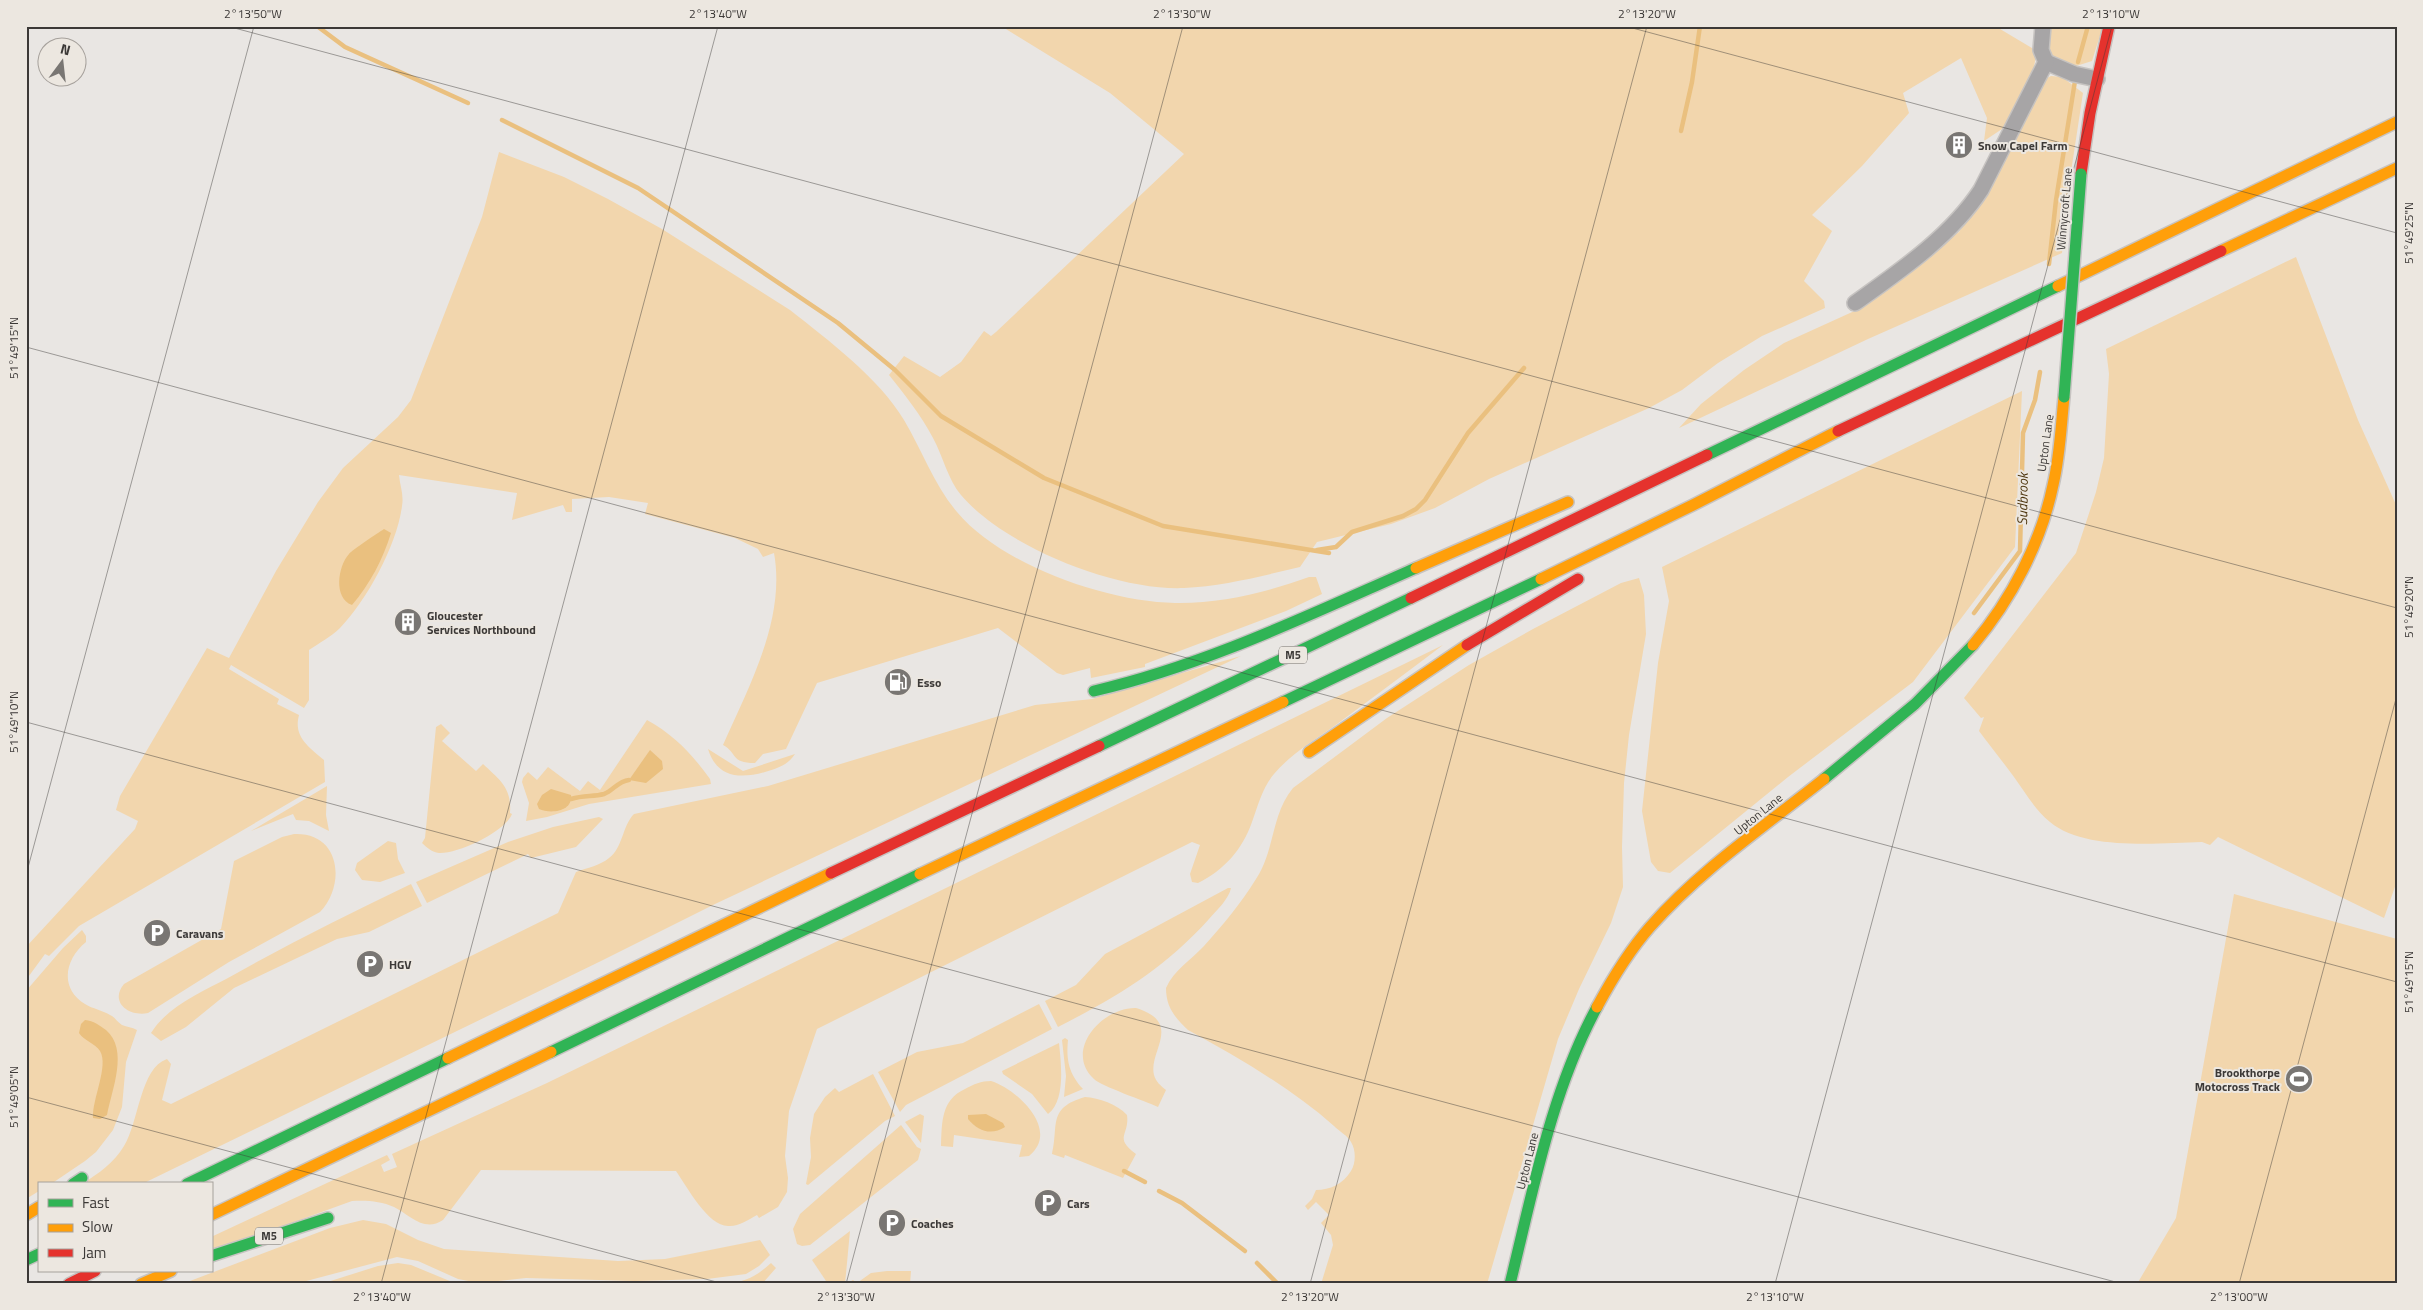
<svg xmlns="http://www.w3.org/2000/svg" width="2423" height="1310" viewBox="0 0 2423 1310" font-family="'Titillium Web',sans-serif">
  <rect width="100%" height="100%" fill="#e9e6e3"/>
  <g fill="#f2d6ad">
    <path d="M1001,26H1995L2037,51L2032,77L2005,127L1984,141L1987,118L1961,58L1903,93L1909,113L1862,166L1812,215L1832,231L1804,281L1824,301L1825,308L1762,336L1718,363L1682,390L1649,408L1489,479L1435,508L1391,524L1317,542L1300,567C1262,576 1223,586 1184,588C1117,591 1005,547 961,495C948,480 943,456 933,438C921,415 905,395 889,375L904,356L940,377L961,362L984,331L991,336L996,332L1184,154L1110,93Z"/>
    <polygon points="2052,26 2103,26 2092,61 2073,67 2050,59 2045,40"/>
    <polygon points="2051,76 2062,77 2083,93 2069,185 2062,253 1868,339 1679,428 1701,404 1744,370 1784,343 1861,308 1898,282 1935,249 1959,232 1995,178 2045,79"/>
    <path d="M499,152L564,177L608,199L662,229L790,310C828,340 879,378 904,420C922,450 934,485 957,512C1001,565 1107,602 1175,603C1219,604 1268,592 1309,577H1316L1322,594L1286,611L1145,664V667L1091,678L1090,668L1063,675L1057,673L998,628L817,683L786,749L763,754L755,763C730,763 738,753 723,745C749,686 786,619 774,553L763,557L758,549L735,538L645,514L648,503L609,497L572,499V512H566L563,505L512,520L517,493L399,475C400,486 404,495 402,506C397,545 367,600 340,628C331,637 319,643 309,650V700L304,708L231,665L229,669L279,699L277,704L299,715C293,737 309,747 324,760L325,782L79,926L49,956L45,954L26,980V947L135,829L138,821L116,810L120,796L207,648L229,658L276,571L318,502L343,468L398,417L411,400L482,217Z"/>
    <path d="M2296,257L2358,420L2397,507V881L2384,918L2218,837L2210,845L2202,842C2159,843 2084,851 2050,822C2035,810 2025,792 2014,777C2003,762 1991,747 1979,731L1984,717L1981,718L1964,698L2076,553L2096,492L2104,458L2109,374L2106,349Z"/>
    <polygon points="2022,391 2015,547 1913,682 1788,777 1670,873 1658,871 1651,862 1642,811 1658,663 1669,601 1662,567"/>
    <path d="M1639,578L1644,595L1646,634L1629,735L1624,783L1622,847L1623,887L1611,923L1579,989L1558,1039L1487,1284H1321L1333,1245L1331,1235L1321,1223L1329,1215L1316,1202L1308,1210L1305,1206L1312,1199L1316,1190C1330,1190 1343,1184 1351,1171C1356,1163 1356,1150 1351,1142C1348,1136 1339,1131 1334,1126C1291,1088 1239,1058 1188,1030C1175,1018 1166,1007 1166,988C1174,970 1191,960 1204,946C1223,925 1241,903 1256,879C1275,851 1271,814 1293,788L1387,718L1469,665L1533,629L1621,583Z"/>
    <path d="M1443,645C1407,672 1370,700 1333,727C1313,741 1290,755 1274,774C1262,788 1258,806 1252,822C1242,850 1224,870 1198,883L1192,882L1190,874L1200,845L1192,842L817,1029L789,1111L785,1156L788,1178L787,1192L778,1207L759,1218L757,1215C748,1220 738,1227 728,1226C708,1226 687,1187 676,1171L481,1170L443,1220C424,1233 410,1215 394,1207C381,1201 366,1200 352,1201L211,1252V1237L387,1155L390,1160L381,1165L384,1172L397,1167L392,1154L547,1083Z"/>
    <path d="M1241,656L715,904L601,961L142,1184H82C99,1173 114,1163 124,1146C139,1122 140,1068 167,1059L171,1064L162,1100L171,1104L558,913L576,872C587,868 601,865 609,858C623,848 622,826 634,814L768,786L1035,705L1092,699Z"/>
    <path d="M647,720C674,735 692,754 710,779L711,784L589,804L547,817L526,821L529,803L522,782L523,778L528,772L537,780L548,767L580,791L588,781L600,790Z"/>
    <path d="M441,724L450,733L442,741L476,771L483,764C500,780 512,788 510,813L512,814C505,832 458,854 439,853C432,852 427,848 422,843L425,838L436,727Z"/>
    <path d="M708,749L743,771L795,754C788,765 778,768 765,772C740,779 717,778 708,749Z"/>
    <polygon points="327,786 326,815 329,831 309,821 296,820 293,814 251,831"/>
    <polygon points="599,817 603,819 576,847 531,858 528,854 427,903 416,882 508,842 553,827"/>
    <path d="M294,834C341,832 346,885 320,912L229,962L148,1013C129,1017 109,1002 124,984L221,929L234,861L282,837Z"/>
    <polygon points="388,841 396,843 398,859 405,873 380,882 362,880 355,870 357,863"/>
    <path d="M411,884L422,906L369,932L337,939L234,988L186,1027L161,1041L151,1033C167,1007 201,992 228,978C288,944 349,914 411,884Z"/>
    <path d="M1228,888H1231C1229,899 1216,911 1209,919C1163,970 1118,996 1058,1027L1045,1001L1076,985L1105,954Z"/>
    <polygon points="2234,894 2397,939 2397,1284 2137,1284 2176,1218"/>
    <path d="M82,930L86,936V942C65,959 59,988 85,1004C93,1009 102,1010 110,1015C115,1017 117,1022 122,1025C127,1027 132,1027 137,1030L126,1062L122,1107L113,1130L96,1152L85,1161L51,1184H39V1191L26,1199V991L63,948Z"/>
    <polygon points="1039,1004 1052,1029 906,1105 900,1112 878,1072 917,1052 963,1043"/>
    <path d="M1136,1008C1184,1023 1148,1051 1154,1075C1156,1082 1161,1086 1166,1090L1158,1107C1145,1101 1101,1086 1094,1079C1063,1050 1103,1007 1136,1008Z"/>
    <path d="M1065,1038L1068,1040C1066,1060 1069,1074 1083,1089L1064,1097L1066,1076L1062,1040Z"/>
    <path d="M1059,1043C1061,1063 1066,1100 1048,1114L1032,1094L1003,1074L1002,1071Z"/>
    <polygon points="873,1074 895,1116 885,1121 808,1185 806,1184 811,1157 810,1138 814,1114 825,1097 835,1088 839,1092"/>
    <path d="M991,1081C1017,1089 1061,1130 1029,1156L1019,1157L1022,1145L954,1135L953,1147L941,1146C942,1122 941,1100 965,1089C974,1084 981,1081 991,1081Z"/>
    <path d="M1085,1097C1099,1098 1117,1104 1127,1115C1130,1135 1113,1137 1136,1154L1123,1178L1065,1155L1064,1158L1052,1154C1059,1125 1047,1108 1085,1097Z"/>
    <polygon points="920,1114 924,1116 921,1143 905,1122"/>
    <polygon points="901,1125 917,1147 921,1149 918,1160 810,1245 802,1246 797,1244 793,1229 800,1214"/>
    <polygon points="363,1220 386,1224 418,1240 444,1249 618,1261 665,1259 760,1240 770,1255 759,1266 746,1274 707,1279 635,1281 526,1278 479,1283 458,1279 418,1261 397,1257 295,1284 182,1284 330,1228"/>
    <polygon points="850,1231 845,1284 828,1284 812,1260"/>
    <polygon points="398,1263 411,1265 457,1284 321,1284 378,1266"/>
    <path d="M771,1263L776,1268L762,1284H726C745,1282 757,1276 771,1263Z"/>
    <polygon points="887,1271 911,1271 910,1284 846,1284 853,1280 857,1283 871,1273"/>
  </g>
  <g fill="#eac07f">
    <path d="M384,529L391,533C383,559 370,584 352,605C333,598 338,566 349,554C352,550 378,533 384,529Z"/>
    <polygon points="650,750 662,761 663,769 646,783 629,780"/>
    <path d="M551,789L571,795C573,812 550,814 539,809L537,804L542,795Z"/>
    <path d="M85,1020C94,1021 99,1025 106,1030C129,1050 112,1089 107,1115L100,1119L93,1118C92,1099 109,1066 100,1051C95,1043 84,1041 79,1033L81,1024Z"/>
    <path d="M986,1114L1003,1123L1005,1127C991,1136 978,1131 968,1119V1115Z"/>
  </g>
  <g fill="none" stroke-linecap="round" stroke-linejoin="round">
    <g stroke="#eac07f" stroke-width="4.5">
      <polyline points="317,26 345,47 468,103"/>
      <polyline points="2078,62 2088,26"/>
      <polyline points="502,120 638,188 838,323 895,370 941,416 1044,478 1163,526 1329,553"/>
      <polyline points="1681,131 1692,82 1700,26"/>
      <polyline points="2049,264 2056,200 2075,81"/>
      <polyline points="1317,550 1336,547 1352,532 1403,516 1416,509 1425,500 1468,433 1524,368"/>
      <polyline points="1974,613 2020,551 2023,433 2035,400 2040,372"/>
      <path d="M571,799C584,795 593,797 604,794C613,791 618,781 629,780"/>
      <polyline points="1124,1171 1145,1182"/>
      <polyline points="1159,1191 1182,1203 1245,1251"/>
      <polyline points="1257,1263 1278,1284"/>
    </g>
    <defs>
      <g id="street">
        <polyline points="2046,62 2074,74 2097,79"/>
        <path d="M1855,303C1900,271 1951,236 1981,190L2046,62L2041,50L2043,26"/>
      </g>
      <g id="fast">
        <polyline points="1707,455 2058,286"/>
        <path d="M1094,691C1206,665 1311,614 1416,568"/>
        <polyline points="1283,702 1541,579"/>
        <polyline points="1099,746 1411,598"/>
        <polyline points="1824,779 1915,704 1973,645"/>
        <polyline points="551,1052 920,874"/>
        <polyline points="73,1184 82,1178"/>
        <polyline points="187,1184 448,1058"/>
        <polyline points="211,1256 328,1218"/>
        <polyline points="26,1260 39,1254"/>
        <path d="M1510,1284C1533,1191 1551,1092 1597,1007"/>
      </g>
      <g id="slow">
        <polyline points="2221,251 2397,168"/>
        <polyline points="2058,286 2397,122"/>
        <polyline points="1416,568 1568,502"/>
        <polyline points="1541,579 1693,505 1838,431"/>
        <path d="M1973,645C2011,600 2041,543 2053,485C2060,456 2061,426 2064,397"/>
        <polyline points="1309,752 1467,645"/>
        <polyline points="920,874 1283,702"/>
        <path d="M1597,1007C1612,979 1629,951 1650,927C1700,870 1765,826 1824,779"/>
        <polyline points="448,1058 831,873"/>
        <polyline points="26,1215 39,1207"/>
        <polyline points="211,1215 551,1052"/>
        <polyline points="141,1284 171,1271"/>
      </g>
      <g id="jam">
        <polyline points="2081,174 2090,113 2109,26"/>
        <polyline points="1838,431 2221,251"/>
        <polyline points="1411,598 1707,455"/>
        <polyline points="1467,645 1578,579"/>
        <polyline points="831,873 1099,746"/>
        <polyline points="69,1284 95,1271"/>
      </g>
    </defs>
    <use href="#street" stroke="#c6c3c1" stroke-width="18"/>
    <use href="#fast" stroke="#c6c3c1" stroke-width="14"/>
    <use href="#slow" stroke="#c6c3c1" stroke-width="14"/>
    <use href="#jam" stroke="#c6c3c1" stroke-width="14"/>
    <use href="#street" stroke="#a7a5a6" stroke-width="15"/>
    <use href="#fast" stroke="#30b455" stroke-width="11"/>
    <use href="#slow" stroke="#ff9f0a" stroke-width="11"/>
    <use href="#jam" stroke="#e5322d" stroke-width="11"/>
    <defs>
      <polyline id="fast-bridge" points="2064,397 2081,174"/>
    </defs>
    <use href="#fast-bridge" stroke="#c6c3c1" stroke-width="14" stroke-linecap="butt"/>
    <use href="#fast-bridge" stroke="#30b455" stroke-width="11"/>
  </g>
  <path fill="none" stroke="#3c3937" stroke-width="1" stroke-opacity="0.45" d="M227,26L2397,608M1625,26L2397,233M26,347L2397,982M26,722L2123,1284M26,875L254,26M26,1097L724,1284M381,1284L718,26M846,1284L1183,26M1310,1284L1647,26M1775,1284L2112,26M2239,1284L2397,695"/>
  <defs>
    <symbol id="building-disc" viewBox="-11 -11 22 22"><circle r="9.5" fill="#797673" stroke="#ece7e0"/><path d="M-4-6H4V6H1V3H-1V6H-4ZM-2.5-4.3h1.7v1.8h-1.7ZM.8-4.3h1.7v1.8H.8ZM-2.5-1h1.7V.8h-1.7ZM.8-1h1.7V.8H.8Z" fill="#fff"/></symbol>
    <symbol id="fuel-disc" viewBox="-11 -11 22 22"><circle r="9.5" fill="#797673" stroke="#ece7e0"/><path d="M-5.5-6h7V0h2V4h1.3V-2.5L3-4.5l.8-.8L6-3V5H2.5V1h-1V6h-7ZM-4.2-4.7v3.2H.2V-4.7Z" fill="#fff"/></symbol>
    <symbol id="parking-disc" viewBox="-11 -11 22 22"><circle r="9.5" fill="#797673" stroke="#ece7e0"/><path d="M-3.5-5.5H1a3.5 3.5 0 0 1 0 7H-1V5.5H-3.5ZM-1-3.4V-.6H.8a1.4 1.4 0 0 0 0-2.8Z" fill="#fff"/></symbol>
    <symbol id="stadium-disc" viewBox="-11 -11 22 22"><circle r="9.5" fill="#797673" stroke="#ece7e0"/><path d="M0-5a6.5 5 0 1 0 0 10a6.5 5 0 1 0 0-10ZM-3.5-1.8h7v3.6h-7Z" fill="#fff"/></symbol>
  </defs>
  <g fill-rule="evenodd">
    <use href="#building-disc" x="1943" y="129" width="32" height="32"/>
    <use href="#building-disc" x="392" y="606" width="32" height="32"/>
    <use href="#fuel-disc" x="882" y="666" width="32" height="32"/>
    <use href="#parking-disc" x="141" y="917" width="32" height="32"/>
    <use href="#parking-disc" x="354" y="948" width="32" height="32"/>
    <use href="#stadium-disc" x="2283" y="1063" width="32" height="32"/>
    <use href="#parking-disc" x="1032" y="1187" width="32" height="32"/>
    <use href="#parking-disc" x="876" y="1207" width="32" height="32"/>
  </g>
  <g text-anchor="middle" dominant-baseline="central" stroke-width="4" stroke-linejoin="round" paint-order="stroke">
    <g fill="#ece7e0" stroke="#716d6a" stroke-width="1">
      <rect x="1279" y="646.5" width="28" height="17" rx="4"/>
      <rect x="255" y="1227.5" width="28" height="17" rx="4"/>
    </g>
    <g font-size="11" font-weight="bold" fill="#3c3937">
      <text x="1293" y="655">M5</text>
      <text x="269" y="1236">M5</text>
    </g>
    <g font-size="12" font-weight="bold" fill="#3c3937" stroke="#ece7e0" text-anchor="start">
      <text x="1978" y="145">Snow Capel Farm</text>
      <text x="427" y="615">Gloucester<tspan x="427" dy="14">Services Northbound</tspan></text>
      <text x="917" y="682">Esso</text>
      <text x="176" y="933">Caravans</text>
      <text x="389" y="964">HGV</text>
      <text x="2280" y="1072" text-anchor="end">Brookthorpe<tspan x="2280" dy="14">Motocross Track</tspan></text>
      <text x="1067" y="1203">Cars</text>
      <text x="911" y="1223">Coaches</text>
    </g>
    <g font-size="12" fill="#3c3937" stroke="#ece7e0">
      <text transform="translate(2064 209) rotate(-85)">Winnycroft Lane</text>
      <text transform="translate(2045 443) rotate(-82)">Upton Lane</text>
      <text transform="translate(1758 814) rotate(-39)">Upton Lane</text>
      <text transform="translate(1527 1161) rotate(-76)">Upton Lane</text>
    </g>
    <g font-size="14" font-style="italic" fill="#4c340c" stroke="#ece7e0">
      <text transform="translate(2022 499) rotate(-89)">Sudbrook</text>
    </g>
  </g>
  <rect width="2423" height="1310" fill="none" stroke="#ece7e0" stroke-width="55"/>
  <rect x="38" y="1182" width="175" height="90" fill="#ece7e0" stroke="#a6a19c"/>
  <rect x="48" y="1199" width="25" height="8" fill="#30b455" stroke="#a6a19c"/>
  <text x="82" y="1208" font-size="15" fill="#3c3937">Fast</text>
  <rect x="48" y="1224" width="25" height="8" fill="#ff9f0a" stroke="#a6a19c"/>
  <text x="82" y="1232" font-size="15" fill="#3c3937">Slow</text>
  <rect x="48" y="1249" width="25" height="8" fill="#e5322d" stroke="#a6a19c"/>
  <text x="82" y="1258" font-size="15" fill="#3c3937">Jam</text>
  <g transform="translate(62 62) rotate(15)"><circle r="24" fill="#ece7e0" stroke="#a6a19c"/>
  <path d="M0-4L9 19L0 12L-9 19Z" fill="#797673"/>
  <text y="-8" font-size="14" font-weight="bold" text-anchor="middle" fill="#3c3937">N</text>
  </g>
  <rect x="28" y="28" width="2368" height="1254" fill="none" stroke="#3c3937" stroke-width="2"/>
  <g font-size="12" text-anchor="middle" fill="#3c3937">
    <text x="253" y="18">2°13'50"W</text>
    <text x="718" y="18">2°13'40"W</text>
    <text x="1182" y="18">2°13'30"W</text>
    <text x="1647" y="18">2°13'20"W</text>
    <text x="2111" y="18">2°13'10"W</text>
    <text transform="translate(2409 233) rotate(-90)" y="4">51°49'25"N</text>
    <text transform="translate(14 348) rotate(-90)" y="4">51°49'15"N</text>
    <text transform="translate(2409 607) rotate(-90)" y="4">51°49'20"N</text>
    <text transform="translate(14 722) rotate(-90)" y="4">51°49'10"N</text>
    <text transform="translate(2409 982) rotate(-90)" y="4">51°49'15"N</text>
    <text transform="translate(14 1097) rotate(-90)" y="4">51°49'05"N</text>
    <text x="382" y="1301">2°13'40"W</text>
    <text x="846" y="1301">2°13'30"W</text>
    <text x="1310" y="1301">2°13'20"W</text>
    <text x="1775" y="1301">2°13'10"W</text>
    <text x="2239" y="1301">2°13'00"W</text>
  </g>
</svg>
